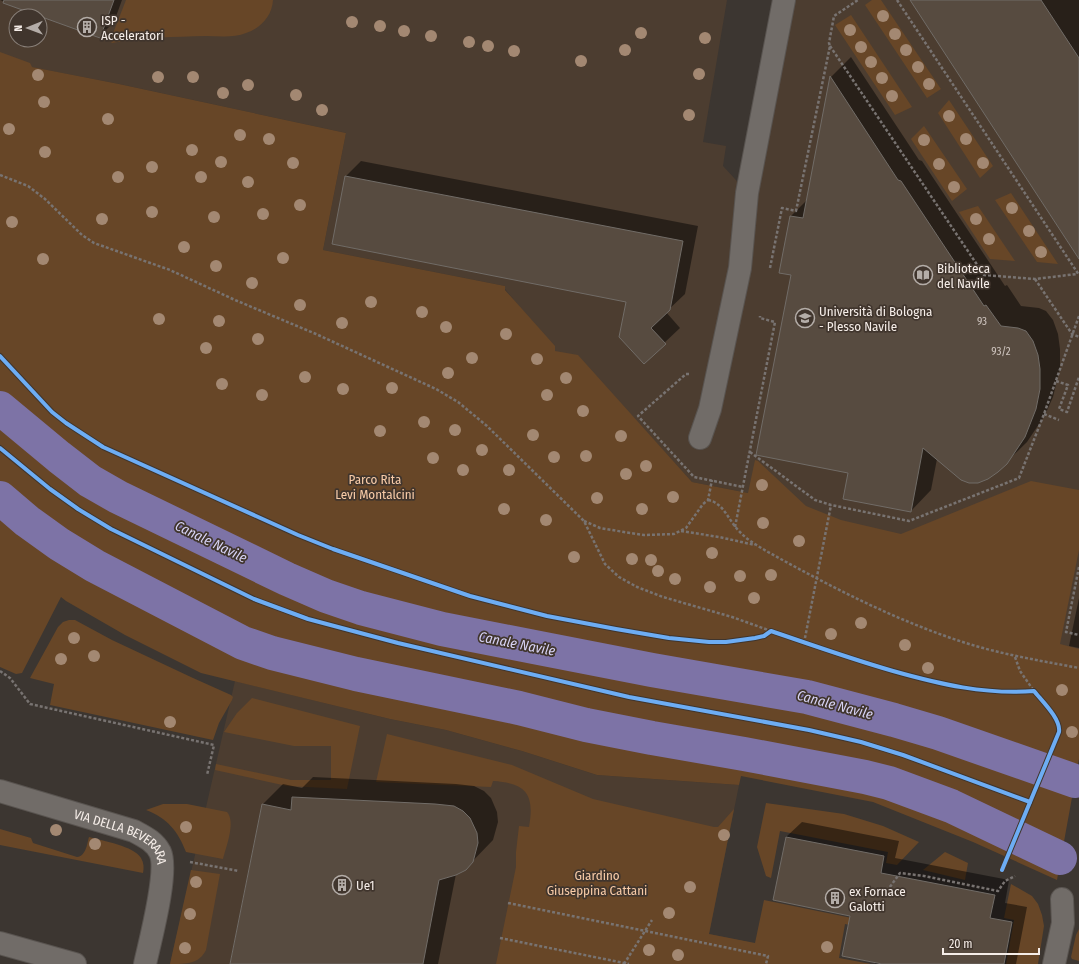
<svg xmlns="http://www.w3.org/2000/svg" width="1079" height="964" viewBox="0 0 1079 964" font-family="'Fira Sans Condensed',sans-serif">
  <rect width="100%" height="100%" fill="#3c3631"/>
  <g fill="#4c3d30" fill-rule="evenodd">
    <path d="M0,0H727L703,142L726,146L723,166L747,192L784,0H1079V661L748,493L692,482L632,416L555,351L505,289V286L323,250L346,133L119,84L0,61ZM16,16H40V40H16Z"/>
    <polygon points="235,681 390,719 446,730 522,751 597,775 739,785 709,934 778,948 775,964 170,964"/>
  </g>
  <g fill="#674627">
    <path d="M126,0H273C272,16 261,28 246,33C234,38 219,36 206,36C174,37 143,37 112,43L110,41Z"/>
    <polygon points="872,0 881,0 941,89 927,98 865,5"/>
    <polygon points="851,15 912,107 895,115 835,25"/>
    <polygon points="0,52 30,63 32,67 119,84 346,133 323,250 505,286 505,290 555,346 555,351 578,355 692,482 748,493 755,460 758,461 806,506 841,520 901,534 1031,481 1079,490 1079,550 1060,644 1079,649 1079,759 1057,880 973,842 873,802 741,776 739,785 597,775 522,751 446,730 390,719 201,673 125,635 66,601 61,597 22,673 16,674 0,667"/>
    <polygon points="949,100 993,166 980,178 938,113"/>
    <polygon points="924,126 967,189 952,201 911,139"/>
    <polygon points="1011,193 1058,264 1037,262 995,200"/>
    <polygon points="978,206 1015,261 990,259 959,212"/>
    <polygon points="69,620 75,620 112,640 193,678 231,695 233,697 232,700 219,723 213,740 50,705 54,684 30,678 58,627 63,622"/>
    <polygon points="252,698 360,726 347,789 287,786 215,770 216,764 291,780 331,780 331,746 294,746 224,732 237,713"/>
    <path d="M387,734L512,765L593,799L714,827H718L734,809L709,934L755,943L764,900L881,924L879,931L845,924L839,958L871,964H496L516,867V852L519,826L529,827C535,794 526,783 493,781L491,787L376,782Z"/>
    <polygon points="766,803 844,814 883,826 919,842 897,865 886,863 888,852 780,831 771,878 766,876 757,847"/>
    <path d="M163,804H187L227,812C236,822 226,847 223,859L186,852C178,831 167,818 146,810Z"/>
    <path d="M0,829L31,838L33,843L77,857C86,856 87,844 89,837C103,841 134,846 141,858C144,863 144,868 143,873L0,845Z"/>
    <polygon points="945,852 968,863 965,880 923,870"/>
    <path d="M191,870L220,874L206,950C199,964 187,964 170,964Z"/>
    <polygon points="1011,884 1032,896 1038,904 1042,915 1044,926 1038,964 1006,964 1014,920 1004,918"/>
    <polygon points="1079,929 1079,961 1072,959 1071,957 1076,935"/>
  </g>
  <g fill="#0007">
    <polygon points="0,0 122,0 114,22 99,37"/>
    <polygon points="911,0 1079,0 1079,259"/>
    <polygon points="851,57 919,160 922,161 1005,286 1007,285 1021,306 1039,308 1046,311 1053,320 1058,334 1060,349 1060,368 1053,397 1045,415 1027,442 997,471 937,459 931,490 911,511 849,472 792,274 791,216 807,200 831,77"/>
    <polygon points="361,161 698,226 685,294 666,312 680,328 644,362 627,301 333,244 346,176"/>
    <polygon points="1079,598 1079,648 1069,646"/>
    <polygon points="313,777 456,784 474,786 484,791 491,798 497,812 498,822 493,840 465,869 456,874 438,964 230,964 263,804 283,784 302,788"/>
    <polygon points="802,822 899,841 895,858 1009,880 1005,903 1027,907 1016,964 875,964 876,962 851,915 774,900 786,837"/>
  </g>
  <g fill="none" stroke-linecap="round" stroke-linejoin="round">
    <g stroke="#7d73a6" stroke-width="34">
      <polyline points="0,408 59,457 90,481 118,497 287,579 326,596 361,608 442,629 534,647 652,670 807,697 894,720 938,733 1075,781"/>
      <polyline points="0,498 27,521 59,544 95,566 243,643 272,653 356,674 519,708 586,725 652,738 744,754 865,777 889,783 951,806 1060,858"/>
    </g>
  </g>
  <g fill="#574b40" stroke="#716c67">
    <polygon points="4,0 114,0 100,38 3,3"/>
    <polygon points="910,0 1041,0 1079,58 1079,259"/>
    <polygon points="830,76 898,180 901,181 984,306 986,305 1001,326 1018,328 1026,331 1033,341 1038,355 1040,369 1040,389 1036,409 1025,437 1007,464 998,472 988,479 978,483 969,483 961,480 923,448 911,512 843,499 848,473 756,455 791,275 779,273 790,216 803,218"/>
    <polygon points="345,176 683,241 670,310 651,328 666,344 644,364 619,337 626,302 332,244"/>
    <polygon points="292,797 435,804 454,806 463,811 470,818 477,833 478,843 473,862 466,870 456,875 439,880 423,964 230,964 262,804 291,810"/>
    <polygon points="786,837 884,856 881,873 995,895 990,918 1012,922 1004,964 882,964 842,956 850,916 773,900"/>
  </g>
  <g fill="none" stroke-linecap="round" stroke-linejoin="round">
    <defs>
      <g id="minor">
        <polyline points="700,438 710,409 740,268 747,193 784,0"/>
        <path id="s1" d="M0,791L134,831C145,837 154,841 160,852C169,871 150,941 145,964"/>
        <polyline points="0,943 75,964"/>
        <polyline points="1054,964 1063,923 1062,899"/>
      </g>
    </defs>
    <use href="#minor" stroke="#595450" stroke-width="24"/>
    <g stroke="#787371" stroke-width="2.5" stroke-dasharray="3 2" stroke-linecap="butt">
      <polyline points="897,0 1079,275"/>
      <polyline points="830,46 984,275 1035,279 1077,274"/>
      <polyline points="0,175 28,186 45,199 82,235 94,243 170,270 235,300 316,334 436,389 458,402 487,426 584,521 605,564 619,577 637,587 663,597 732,617 771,631"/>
      <polyline points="770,268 782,208 796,211 830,46 829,43 834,16 858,0"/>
      <polyline points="1035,279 1072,334 1079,337"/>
      <polyline points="689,374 686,374 638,416 694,477 743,487"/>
      <polyline points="1056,381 1068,385 1059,409 1067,412 1079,377"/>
      <polyline points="1044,414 1059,420"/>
      <polyline points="750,452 815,500 831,505 909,521 1019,478 1044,414 1079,316"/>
      <path d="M708,500C724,503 728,520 739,531C747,540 758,546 768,552C833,588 899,622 969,644C1005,655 1042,661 1079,668"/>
      <polyline points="584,521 600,528 624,532 644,535 674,534 686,528 703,504 708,500 712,480"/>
      <polyline points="735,527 775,322 760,318 760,316"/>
      <polyline points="681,531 719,537 755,545"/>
      <polyline points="1079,567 1066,632 1079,635"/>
      <polyline points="804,643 831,505"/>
      <polyline points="1015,657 1020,671 1034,691"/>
      <polyline points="0,671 10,678 30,704 214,745 207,775"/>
      <polyline points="1011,795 1030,802"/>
      <polyline points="190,862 239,871"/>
      <polyline points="884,895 900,873 924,876 998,891 1005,881 1015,876"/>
      <polyline points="508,903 768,956 766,964"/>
      <polyline points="500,938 629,964"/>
      <polyline points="624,964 652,920"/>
    </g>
    <use href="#minor" stroke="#716c68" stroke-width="22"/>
    <defs>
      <g id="cycleway">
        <path d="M0,356L52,412L66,423L103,447L298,535L333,549L470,596L547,616L616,629L669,638L709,642H726L755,638L764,636L771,631C812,645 851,659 893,671C939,684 986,695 1034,691C1042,701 1061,719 1059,732L1002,870"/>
        <polyline points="0,448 50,489 78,509 111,529 254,599 308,619 398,643 629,697 809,730 861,742 903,755 1030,802"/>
      </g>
    </defs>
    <use href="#cycleway" stroke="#40352d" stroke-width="6"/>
    <use href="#cycleway" stroke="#6dadf4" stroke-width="4"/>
  </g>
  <g fill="#a38872">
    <circle cx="883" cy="16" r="6"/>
    <circle cx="352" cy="22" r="6"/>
    <circle cx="380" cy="26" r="6"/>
    <circle cx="850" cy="30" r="6"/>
    <circle cx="404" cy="31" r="6"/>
    <circle cx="641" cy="33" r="6"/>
    <circle cx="895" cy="34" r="6"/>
    <circle cx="431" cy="36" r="6"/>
    <circle cx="705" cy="38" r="6"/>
    <circle cx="469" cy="42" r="6"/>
    <circle cx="488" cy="46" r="6"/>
    <circle cx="861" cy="47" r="6"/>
    <circle cx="625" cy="50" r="6"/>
    <circle cx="906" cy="50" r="6"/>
    <circle cx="514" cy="51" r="6"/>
    <circle cx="581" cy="61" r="6"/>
    <circle cx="871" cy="62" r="6"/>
    <circle cx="918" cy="67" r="6"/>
    <circle cx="699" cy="74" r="6"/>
    <circle cx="38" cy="75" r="6"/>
    <circle cx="158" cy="77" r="6"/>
    <circle cx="193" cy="77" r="6"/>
    <circle cx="882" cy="78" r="6"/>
    <circle cx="929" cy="84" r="6"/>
    <circle cx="248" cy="85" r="6"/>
    <circle cx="223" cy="93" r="6"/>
    <circle cx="296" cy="95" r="6"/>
    <circle cx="892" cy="96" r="6"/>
    <circle cx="44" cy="102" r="6"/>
    <circle cx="322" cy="110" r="6"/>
    <circle cx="689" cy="115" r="6"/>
    <circle cx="949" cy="116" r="6"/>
    <circle cx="108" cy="119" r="6"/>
    <circle cx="9" cy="129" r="6"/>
    <circle cx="240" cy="135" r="6"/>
    <circle cx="269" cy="139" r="6"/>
    <circle cx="966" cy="139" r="6"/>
    <circle cx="924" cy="140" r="6"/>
    <circle cx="192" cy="150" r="6"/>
    <circle cx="45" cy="152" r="6"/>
    <circle cx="221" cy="162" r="6"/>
    <circle cx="293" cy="163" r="6"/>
    <circle cx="983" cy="163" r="6"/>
    <circle cx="939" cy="164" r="6"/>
    <circle cx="152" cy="167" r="6"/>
    <circle cx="118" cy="177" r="6"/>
    <circle cx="201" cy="177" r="6"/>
    <circle cx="248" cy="182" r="6"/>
    <circle cx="954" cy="187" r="6"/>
    <circle cx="300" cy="205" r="6"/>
    <circle cx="1012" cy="208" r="6"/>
    <circle cx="152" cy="212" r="6"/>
    <circle cx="263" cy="214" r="6"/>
    <circle cx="214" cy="217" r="6"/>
    <circle cx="102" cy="219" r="6"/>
    <circle cx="976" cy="219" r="6"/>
    <circle cx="12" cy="222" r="6"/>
    <circle cx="1029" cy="231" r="6"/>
    <circle cx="989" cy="239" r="6"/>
    <circle cx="184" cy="247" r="6"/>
    <circle cx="1041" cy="252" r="6"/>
    <circle cx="283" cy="258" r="6"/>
    <circle cx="43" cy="259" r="6"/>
    <circle cx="216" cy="266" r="6"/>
    <circle cx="252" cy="283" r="6"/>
    <circle cx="371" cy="302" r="6"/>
    <circle cx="300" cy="305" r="6"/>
    <circle cx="422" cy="312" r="6"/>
    <circle cx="159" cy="319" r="6"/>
    <circle cx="219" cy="321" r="6"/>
    <circle cx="342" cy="323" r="6"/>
    <circle cx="446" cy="327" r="6"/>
    <circle cx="506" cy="334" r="6"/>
    <circle cx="258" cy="339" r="6"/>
    <circle cx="206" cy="348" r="6"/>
    <circle cx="472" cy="358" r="6"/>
    <circle cx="537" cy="359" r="6"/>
    <circle cx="448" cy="373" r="6"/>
    <circle cx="305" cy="377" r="6"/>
    <circle cx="566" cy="378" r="6"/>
    <circle cx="222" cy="384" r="6"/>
    <circle cx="392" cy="388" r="6"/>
    <circle cx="343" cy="389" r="6"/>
    <circle cx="262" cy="395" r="6"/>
    <circle cx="547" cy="395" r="6"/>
    <circle cx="583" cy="411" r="6"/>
    <circle cx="424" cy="422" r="6"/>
    <circle cx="455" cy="430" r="6"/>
    <circle cx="380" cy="431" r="6"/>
    <circle cx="533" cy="435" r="6"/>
    <circle cx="621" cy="436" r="6"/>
    <circle cx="482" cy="450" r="6"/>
    <circle cx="586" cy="456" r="6"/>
    <circle cx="554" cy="457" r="6"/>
    <circle cx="433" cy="458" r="6"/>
    <circle cx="646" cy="466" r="6"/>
    <circle cx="463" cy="470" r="6"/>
    <circle cx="509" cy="470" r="6"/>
    <circle cx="626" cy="474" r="6"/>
    <circle cx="762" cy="485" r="6"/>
    <circle cx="673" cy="497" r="6"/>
    <circle cx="597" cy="498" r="6"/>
    <circle cx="504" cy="509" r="6"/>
    <circle cx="642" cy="509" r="6"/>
    <circle cx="546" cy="520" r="6"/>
    <circle cx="763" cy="523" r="6"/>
    <circle cx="799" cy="541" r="6"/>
    <circle cx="712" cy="553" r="6"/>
    <circle cx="574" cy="557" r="6"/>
    <circle cx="632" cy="559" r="6"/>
    <circle cx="651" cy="560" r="6"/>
    <circle cx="658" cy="571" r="6"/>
    <circle cx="771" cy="575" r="6"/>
    <circle cx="740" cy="576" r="6"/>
    <circle cx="675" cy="579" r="6"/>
    <circle cx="710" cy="587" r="6"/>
    <circle cx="754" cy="598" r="6"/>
    <circle cx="861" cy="623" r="6"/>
    <circle cx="831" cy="634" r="6"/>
    <circle cx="74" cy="638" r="6"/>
    <circle cx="905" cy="645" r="6"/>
    <circle cx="94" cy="656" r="6"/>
    <circle cx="61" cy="659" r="6"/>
    <circle cx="928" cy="668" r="6"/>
    <circle cx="1062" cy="690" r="6"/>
    <circle cx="170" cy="722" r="6"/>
    <circle cx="1072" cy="732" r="6"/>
    <circle cx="186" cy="827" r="6"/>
    <circle cx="56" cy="830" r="6"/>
    <circle cx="724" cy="835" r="6"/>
    <circle cx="95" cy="844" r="6"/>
    <circle cx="196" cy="882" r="6"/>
    <circle cx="690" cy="887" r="6"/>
    <circle cx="669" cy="913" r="6"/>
    <circle cx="190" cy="914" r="6"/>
    <circle cx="827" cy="947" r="6"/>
    <circle cx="185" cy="948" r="6"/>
    <circle cx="649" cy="950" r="6"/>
    <circle cx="678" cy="955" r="6"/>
  </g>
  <defs>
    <symbol id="building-ring" viewBox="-11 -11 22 22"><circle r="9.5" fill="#40352d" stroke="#b4ada8" stroke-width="1.5"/><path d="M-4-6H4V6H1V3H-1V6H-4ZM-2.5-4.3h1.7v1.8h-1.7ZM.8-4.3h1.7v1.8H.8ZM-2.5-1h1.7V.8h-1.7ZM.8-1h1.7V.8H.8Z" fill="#b4ada8"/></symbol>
    <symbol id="library-ring" viewBox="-11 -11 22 22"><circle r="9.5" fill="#40352d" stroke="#b4ada8" stroke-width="1.5"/><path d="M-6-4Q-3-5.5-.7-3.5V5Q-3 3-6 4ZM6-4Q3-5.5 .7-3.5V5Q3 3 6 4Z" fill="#b4ada8"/></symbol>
    <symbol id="university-ring" viewBox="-11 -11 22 22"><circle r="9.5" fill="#40352d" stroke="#b4ada8" stroke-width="1.5"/><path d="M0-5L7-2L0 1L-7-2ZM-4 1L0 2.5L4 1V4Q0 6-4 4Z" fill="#b4ada8"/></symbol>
  </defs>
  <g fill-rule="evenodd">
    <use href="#building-ring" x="76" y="16" width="22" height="22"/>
    <use href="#library-ring" x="912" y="264" width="22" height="22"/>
    <use href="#university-ring" x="794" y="307" width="22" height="22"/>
    <use href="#building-ring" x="331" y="874" width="22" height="22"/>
    <use href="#building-ring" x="824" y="887" width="22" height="22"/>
  </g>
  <g text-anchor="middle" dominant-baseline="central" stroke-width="3.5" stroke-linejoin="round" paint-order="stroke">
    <g font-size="11" fill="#cec4be">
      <text x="982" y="321">93</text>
      <text x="1001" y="351">93/2</text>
    </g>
    <g font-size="13" fill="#f5ede8" stroke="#40352d" text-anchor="start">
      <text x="101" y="20">ISP -<tspan x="101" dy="15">Acceleratori</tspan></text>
      <text x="937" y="268">Biblioteca<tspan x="937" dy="15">del Navile</tspan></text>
      <text x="819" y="311">Università di Bologna<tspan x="819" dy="15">- Plesso Navile</tspan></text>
      <text x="356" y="885">Ue1</text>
      <text x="849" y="891">ex Fornace<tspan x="849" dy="15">Galotti</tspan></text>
    </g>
    <g font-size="13" fill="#f8cba7" stroke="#40352d">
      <text x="375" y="479">Parco Rita<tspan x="375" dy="15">Levi Montalcini</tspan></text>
      <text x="597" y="875">Giardino<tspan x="597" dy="15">Giuseppina Cattani</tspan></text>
    </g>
    <g font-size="13" fill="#f5ede8" stroke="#40352d">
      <text stroke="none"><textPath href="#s1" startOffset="132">VIA DELLA BEVERARA</textPath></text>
    </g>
    <g font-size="14" font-style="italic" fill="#d7d3f5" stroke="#40352d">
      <text transform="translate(211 542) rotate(26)">Canale Navile</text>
      <text transform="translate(517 644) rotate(11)">Canale Navile</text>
      <text transform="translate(835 705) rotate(15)">Canale Navile</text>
    </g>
  </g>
  <g transform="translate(28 28) rotate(269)"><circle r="19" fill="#40352d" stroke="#887f78"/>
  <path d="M0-3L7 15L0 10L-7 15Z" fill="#b4ada8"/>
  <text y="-6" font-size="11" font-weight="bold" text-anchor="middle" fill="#f5ede8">N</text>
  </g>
  <path d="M943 948v6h96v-6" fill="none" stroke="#f5ede8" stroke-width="2"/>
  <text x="949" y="948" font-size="12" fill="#f5ede8" stroke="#40352d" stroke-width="3" paint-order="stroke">20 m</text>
</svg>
